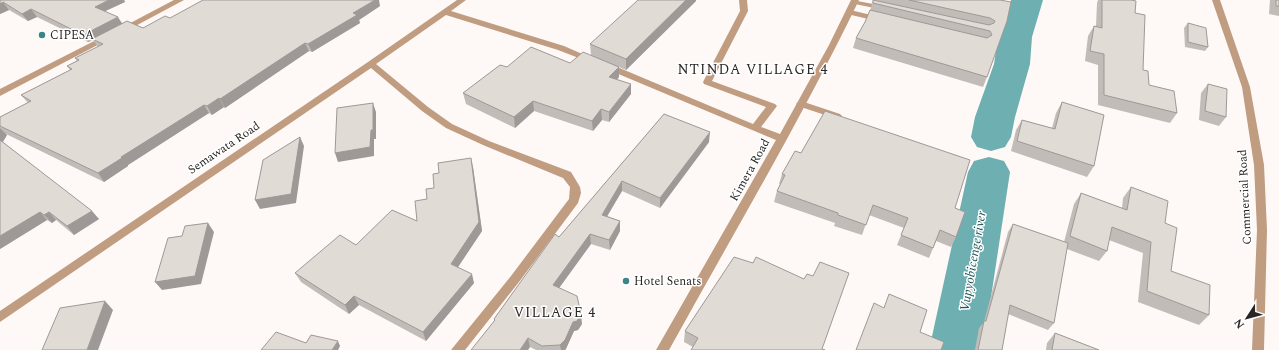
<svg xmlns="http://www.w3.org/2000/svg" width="1279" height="350" viewBox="0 0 1279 350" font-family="Spectral,serif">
  <rect width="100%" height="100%" fill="#fef9f6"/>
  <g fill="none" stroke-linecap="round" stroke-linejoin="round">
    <g fill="#6eafb1" fill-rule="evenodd">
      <polygon points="1011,0 1043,0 1032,37 1030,64 1015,117 1011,137 1005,147 991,151 977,147 971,137 975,117 994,64 998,37"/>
      <polygon points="989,157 1004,161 1010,172 983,350 929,350 968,172 974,161"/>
    </g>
    <g fill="#c09c81" fill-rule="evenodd">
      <polygon points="852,0 884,6 888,8 884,10 855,4 852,4"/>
      <polygon points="847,10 850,10 884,18 885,20 884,22 881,22 847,14"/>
      <polygon points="801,101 840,114 842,116 837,119 798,106 796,104 798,102"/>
    </g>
    <g fill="#c09c81" fill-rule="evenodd">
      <polygon points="174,0 184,0 126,31 123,31 119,29"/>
      <polygon points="457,0 466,0 451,11 564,46 596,60 595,62 589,62 558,50 446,15 376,64 428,107 452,124 489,141 571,172 580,187 581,193 578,203 519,282 465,350 451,350 511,276 569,199 570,187 563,178 483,145 446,128 422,111 371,68 0,322 0,311 368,62"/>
      <path d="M739,0H747L748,11L712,81L775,104L777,106L761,127L780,134L829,45L851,0H859C801,120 733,234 669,350H656L776,140L604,68L603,66L607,63L610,64L753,124L766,107L704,84L703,82L740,11Z"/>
      <polygon points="1212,0 1220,0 1250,87 1264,165 1267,230 1264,350 1252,350 1257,230 1254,165 1242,87"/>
      <polygon points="104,36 107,36 111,38 0,96 0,89"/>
    </g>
  </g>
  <g fill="#c2bcb8">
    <polygon points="0,0 124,0 125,2 105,11 122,23 143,28 170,18 380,6 359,20 360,23 312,52 309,51 225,108 224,107 212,115 209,113 128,165 128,166 104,182 4,133 7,135 3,142 99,219 74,235 56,220 52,223 47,220 0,249 0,117 28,103 21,95 70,70 67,66 77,61 75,58 98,47 93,40 88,42 37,17 28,21 9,10 0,14"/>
    <polygon points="873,0 1000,0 987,77 983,87 853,48 856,38 865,22 870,11"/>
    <polygon points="1098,0 1131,0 1135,13 1143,70 1149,85 1177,113 1170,123 1098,105 1098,65 1085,61 1088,36 1094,26 1096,26 1097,3"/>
    <polygon points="1270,0 1279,0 1279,16 1269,14"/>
    <polygon points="696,1 626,70 619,67 619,77 617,80 631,84 631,94 609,122 602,120 593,131 534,111 515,128 466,104 463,93 507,67 570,63 591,55 590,44"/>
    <polygon points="1188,23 1208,47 1205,51 1185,47 1184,28"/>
    <polygon points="1208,84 1226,117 1219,126 1199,120 1201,93"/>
    <polygon points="1062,102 1094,166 1087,177 1011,151 1016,130 1022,120 1052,128 1056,113"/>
    <polygon points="664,114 709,142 660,208 622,191 607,216 620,221 620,231 610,250 591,244 559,288 582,324 578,330 574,331 565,350 536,350 530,347 494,321 494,319 559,237"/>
    <polygon points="473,167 482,231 458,267 474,283 426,341 359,305 349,314 301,282 295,273 356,245 417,221 427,199 434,188"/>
    <polygon points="782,174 955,208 956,237 951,247 936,241 929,258 897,245 904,228 869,215 862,235 834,226 835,223 774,202 777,191 780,184 779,184"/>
    <polygon points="1131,187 1165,223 1171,271 1209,315 1199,325 1138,302 1143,253 1109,240 1107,251 1099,261 1067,249 1054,323 1048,330 1008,314 1002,350 975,350 979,328 984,322 1008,232 1013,224 1064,242 1074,204 1081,193 1122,208 1123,198"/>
    <polygon points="849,273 693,347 684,342 685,331 804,279 813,276"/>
    <polygon points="1055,333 1099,350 1046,350 1047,343"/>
  </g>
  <g fill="#9e9996">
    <polygon points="109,0 124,0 125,2 99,14 95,7"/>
    <polygon points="375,0 379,0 380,6 359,20 360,23 312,52 308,44 353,13"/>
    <polygon points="686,0 696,0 696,1 626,70 626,59"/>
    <polygon points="3,2 9,10 0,14 0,4"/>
    <polygon points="31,9 37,17 28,21 22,14"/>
    <polygon points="118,17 123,25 92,39 93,40 88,42 83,35"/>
    <polygon points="305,43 309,51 225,108 220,99"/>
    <polygon points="619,67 619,77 609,87 609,77"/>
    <polygon points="631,84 631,94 609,122 609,112"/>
    <polygon points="219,98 224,107 212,115 207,106"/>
    <polygon points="533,101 534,111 515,128 514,117"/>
    <polygon points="373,103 376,112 376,139 374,139 374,156 338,162 335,153 371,130"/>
    <polygon points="204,105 209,113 128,165 128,166 104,182 98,173 121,157"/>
    <polygon points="601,109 602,120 593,131 592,121"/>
    <polygon points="0,128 7,135 2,143 0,142"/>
    <polygon points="710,132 709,142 660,208 660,198"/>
    <polygon points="300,137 304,146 296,203 260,209 255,200"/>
    <polygon points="471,158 473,167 482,231 454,273 451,264"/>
    <polygon points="622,181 622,191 602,225 602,215"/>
    <polygon points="92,211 99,219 74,235 67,226"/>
    <polygon points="40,212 47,220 0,249 0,236"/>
    <polygon points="49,212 56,220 52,223 44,215"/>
    <polygon points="620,221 620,231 610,250 609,240"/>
    <polygon points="208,223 214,232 201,284 162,290 155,282"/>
    <polygon points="590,234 591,244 554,295 553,285"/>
    <polygon points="472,274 474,283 426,341 423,332"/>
    <polygon points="354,296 359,305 349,314 345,305"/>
    <polygon points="105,301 113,310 98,350 87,350"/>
    <polygon points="581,314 582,324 578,330 574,331 566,349 565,350 561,350 560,345 573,322"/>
    <polygon points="528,338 530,347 528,350 520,350"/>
    <polygon points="338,341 340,346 338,350 332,350"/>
  </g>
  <g fill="#e1dbd6" stroke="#9e9996">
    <polygon points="0,0 109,0 95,7 118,17 83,35 31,9 22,14 3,2 0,4"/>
    <polygon points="203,0 375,0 353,13 357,15 308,44 305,43 220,99 219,98 207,106 204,105 121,157 122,158 98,173 0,126 0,117 31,101 21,95 72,69 67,66 79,60 75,58 103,44 92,39 127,21 143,28 165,16 170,18"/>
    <polygon points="638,0 686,0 626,59 590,44"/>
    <polygon points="873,0 989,25 994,23 995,21 990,18 909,0 1000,0 1011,2 1007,21 987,77 856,38 865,22 870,10 987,38 992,35 990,31 873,3"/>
    <polygon points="1102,0 1131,0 1136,1 1135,13 1145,15 1143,70 1148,71 1149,85 1174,91 1177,113 1104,95 1104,54 1090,51 1094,26 1102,28"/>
    <rect x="1276" y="0" width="3" height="6"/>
    <polygon points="1188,23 1206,28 1208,47 1188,42"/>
    <polygon points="531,47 570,63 583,52 619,67 609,77 631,84 609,112 601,109 592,121 533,101 514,117 463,93 500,65 507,67"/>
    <polygon points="1208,84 1227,89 1226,117 1205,111"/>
    <polygon points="1062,102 1104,115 1094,166 1017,141 1022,120 1055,129"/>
    <polygon points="373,103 373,130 371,130 370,147 335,153 337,108"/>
    <polygon points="825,111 970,160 955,208 965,212 956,237 940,230 933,248 901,235 908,218 873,205 866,225 838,215 838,213 777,191 785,175 782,174 795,151 801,153"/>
    <polygon points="664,114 710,132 660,198 622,181 602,215 620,221 609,240 590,234 553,285 577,296 581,314 577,321 573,322 565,340 560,345 542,346 528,338 520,350 471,350 495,320 494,319 555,234 559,237"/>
    <polygon points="300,137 291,194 255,200 263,160"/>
    <polygon points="0,140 92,211 67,226 49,212 44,215 40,212 0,236"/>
    <polygon points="471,158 479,222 451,264 472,274 423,332 354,296 345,305 295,273 340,235 356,245 392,210 417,221 415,201 427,199 426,189 434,188 433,174 439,173 438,163"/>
    <polygon points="1131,187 1168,201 1165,223 1177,228 1171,271 1210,285 1209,315 1147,291 1151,242 1112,227 1107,251 1070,236 1081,193 1127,210"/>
    <polygon points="208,223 195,276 155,282 168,238 182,236 185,226"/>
    <polygon points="1013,224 1068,243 1054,323 1010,305 1002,350 978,350 984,321 986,321"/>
    <polygon points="734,257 753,263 756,257 804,279 807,274 813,276 820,262 849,273 822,349 825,350 691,350 698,338 685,331"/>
    <polygon points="889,294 927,310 920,332 944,342 941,350 856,350 874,303 884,308"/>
    <polygon points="105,301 87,350 42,350 60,308"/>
    <polygon points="276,332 306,343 311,335 338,341 332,350 261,350"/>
    <polygon points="1055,333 1099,350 1052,350"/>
  </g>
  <g fill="#3c8486" stroke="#fff" stroke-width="1.5">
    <circle cx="42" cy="35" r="4"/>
    <circle cx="626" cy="281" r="4"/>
  </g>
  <g text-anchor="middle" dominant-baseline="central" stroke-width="3" stroke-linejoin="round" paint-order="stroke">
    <g font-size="12" fill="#282624" stroke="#fff" text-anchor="start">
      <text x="50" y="35">CIPESA</text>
      <text x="634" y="281">Hotel Senats</text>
    </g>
    <g font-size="12" fill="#282624" stroke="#fff">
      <text transform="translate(224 148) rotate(-34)">Semawata Road</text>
      <text transform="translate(750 170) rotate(-61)">Kimera Road</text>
      <text transform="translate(1245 197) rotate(-93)">Commercial Road</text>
    </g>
    <g font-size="13" font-style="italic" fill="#1b5456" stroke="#fff">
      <text transform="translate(973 261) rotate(-80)">Vupyobicenge river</text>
    </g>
    <g font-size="14" letter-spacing="1" fill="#282624" stroke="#fff">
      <text x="753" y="69">NTINDA VILLAGE 4</text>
      <text x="555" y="312">VILLAGE 4</text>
    </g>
  </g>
  <g transform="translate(1247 318) rotate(234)" stroke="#ffffff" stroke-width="3" paint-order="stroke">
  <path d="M0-3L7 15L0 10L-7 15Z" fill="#282624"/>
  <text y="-6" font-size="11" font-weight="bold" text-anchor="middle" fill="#282624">N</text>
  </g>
</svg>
